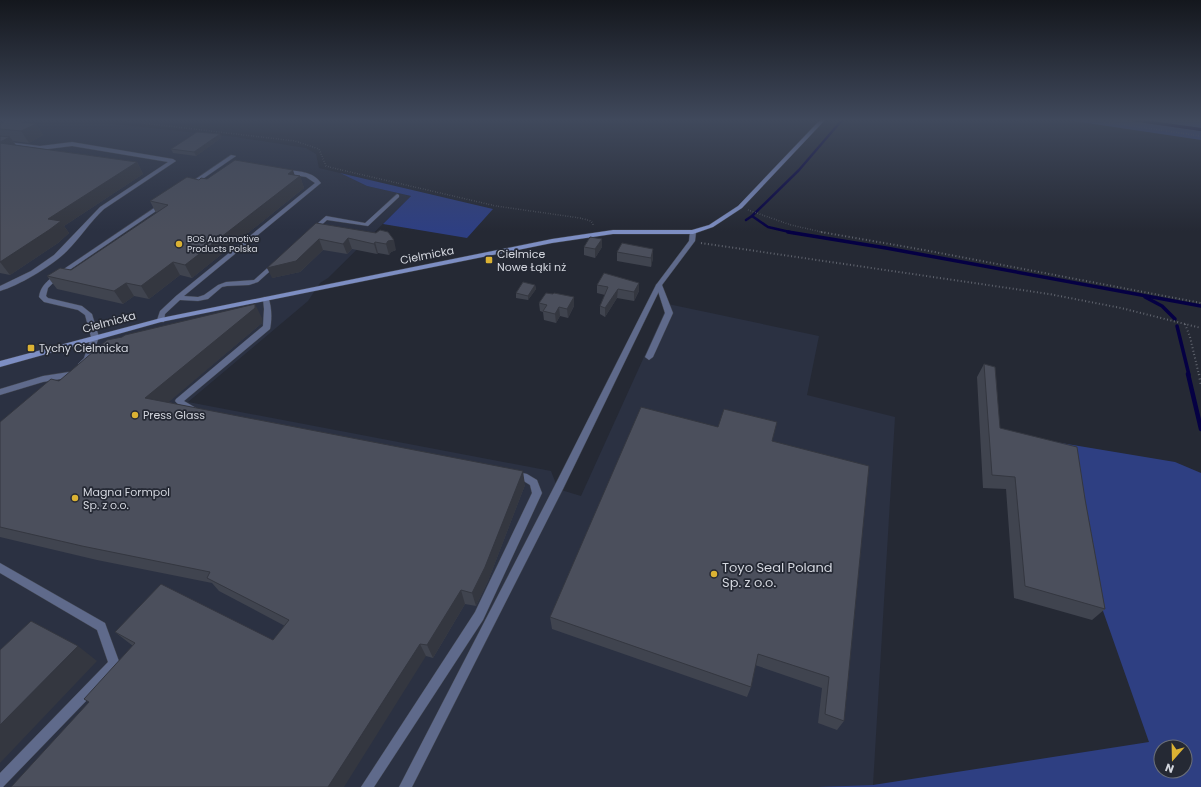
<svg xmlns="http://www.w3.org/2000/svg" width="1201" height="787" viewBox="0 0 1201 787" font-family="Poppins,sans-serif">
  <rect width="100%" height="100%" fill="#252934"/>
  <polygon fill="#2b3142" points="0,120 76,120 236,137 306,148 316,154 319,168 340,173 367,186 411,196 328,278 320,283 308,301 188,402 551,471 558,489 581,496 668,304 819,336 807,395 895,417 873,785 1201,771 1201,787 0,787"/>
  <g fill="#2e3f82" fill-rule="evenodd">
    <polygon points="1067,120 1125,120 1201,131 1201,140"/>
    <polygon points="1144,120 1201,121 1201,128"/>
    <polygon points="340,173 493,209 467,238 383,224 411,196 367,186"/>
    <path d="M1043,440L1175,462L1201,473V787H817L873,785L1149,742ZM1161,747H1185V771H1161Z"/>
  </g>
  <polygon fill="#050043" points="1125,120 1144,120 1201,128 1201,131"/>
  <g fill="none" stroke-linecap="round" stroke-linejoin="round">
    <g stroke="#050043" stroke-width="2.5">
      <polyline points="746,220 752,216"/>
      <polyline points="794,233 768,227 752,216 799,170 842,120"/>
    </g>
    <g stroke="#050043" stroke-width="3.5">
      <polyline points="788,232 886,248 1201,306"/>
      <polyline points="1145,297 1162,306 1175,319"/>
      <polyline points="1177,326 1189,375"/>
    </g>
    <polyline stroke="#050043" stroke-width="4.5" points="1188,374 1201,429"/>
    <defs>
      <g id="lane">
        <path d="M0,141L40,146L72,142L173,159L176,161L104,209C90,222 80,238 67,251C52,266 20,285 0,291V286L31,271L54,255L100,207L168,162L72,146L40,150L0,145Z"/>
        <polygon points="231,155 236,156 191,187 187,187 187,185"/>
        <path d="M284,170C297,171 313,171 321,183L184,296L198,297L204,295L218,285L226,282L254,280L274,262H278V264L258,282L249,285L227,286L222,287L208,299L198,301L180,300L165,314L164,322H158L157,320L160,311L176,296L315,183L306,177L282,173V171Z"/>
        <polygon points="397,194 399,195 399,197 368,226 327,220 315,231 313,232 310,230 326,216 365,223"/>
        <path d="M163,202L165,203V205L59,277L48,288L46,296L48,298L82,306L92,314L99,337L91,359L85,366H79L78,364L84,358L91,337L85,315L78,310L44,302L39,297C40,287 47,281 55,275Z"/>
        <polygon points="659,283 662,285 673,313 653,357 649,360 645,357 665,313 656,285"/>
        <path d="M264,297H268C272,306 272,320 270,329L184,401L196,408L197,410L196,412C188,414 180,407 175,401L176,399L263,326L264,309L263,299Z"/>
        <polygon points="69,372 72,373 73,375 72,377 43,382 0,395 0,389 43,376"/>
        <polygon points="514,471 527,474 537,480 542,493 483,620 374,787 361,787 475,612 532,493 530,485 522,480 511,478 510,475 511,472"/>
        <polygon points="0,563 105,623 120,664 118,668 3,787 0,787 0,773 108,662 97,630 0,573"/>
      </g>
      <polygon id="street" points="693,230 696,232 695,241 662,285 563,489 412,787 399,787 554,487 656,285 689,241 690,232"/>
      <polygon id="secondary" points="820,120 825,120 742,208 713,227 693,234 613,234 552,243 161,322 0,367 0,361 161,318 552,239 613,230 692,230 709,225 738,206"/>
    </defs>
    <use href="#lane" stroke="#41454f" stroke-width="1"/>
    <use href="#street" stroke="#41454f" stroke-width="1"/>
    <use href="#secondary" stroke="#41454f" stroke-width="1"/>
    <g stroke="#61656f" stroke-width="1.5" stroke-dasharray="0.5 2" stroke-linecap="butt">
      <polyline points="117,120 295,141 319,149 326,166 333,168 496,206 580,218 591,221 594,226"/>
      <polyline points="1092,120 1201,136"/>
      <polyline points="748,210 791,225 826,233"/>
    </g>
    <g stroke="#61656f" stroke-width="2" stroke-dasharray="1 2.5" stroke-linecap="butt">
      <polyline points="821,232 924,250 1201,303"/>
      <polyline points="701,243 1049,294 1121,308 1201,328"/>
      <polyline points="1185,324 1190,337 1199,375"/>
    </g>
    <polyline stroke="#61656f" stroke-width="2.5" stroke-dasharray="1 3.5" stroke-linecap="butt" points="1199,374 1201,385"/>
    <use href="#lane" fill="#5f6a8b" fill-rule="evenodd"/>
    <use href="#street" fill="#5f6a8b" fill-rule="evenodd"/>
    <use href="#secondary" fill="#7d8ec3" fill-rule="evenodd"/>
  </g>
  <g fill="#40444f">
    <polygon points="0,124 36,124 43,135 29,143 13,141 16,145 137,162 143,174 64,226 69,233 58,243 10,275 0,273"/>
    <polygon points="220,134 221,138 196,156 173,153 171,149"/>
    <polygon points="295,175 300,176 304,188 192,278 180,275 149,299 134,296 123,304 57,289 47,276 71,270 156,213 150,201 199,180"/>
    <polygon points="316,223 376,233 396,250 391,252 389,255 378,253 377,254 352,249 347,254 323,250 300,272 272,278"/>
    <polygon points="602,239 602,247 595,258 584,255 584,247"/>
    <polygon points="653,249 653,258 651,267 617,261 617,252"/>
    <polygon points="535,285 536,289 528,300 516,298 516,293"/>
    <polygon points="597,285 639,291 634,301 617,298 605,317 600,314 600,306 605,295 597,293"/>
    <polygon points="574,297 574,306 568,318 560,316 556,323 544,320 543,312 540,311 539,303"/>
    <polygon points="262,318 262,323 168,402 525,485 488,581 476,606 465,604 433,658 426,656 89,702 133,646 115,632 273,640 285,626 219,591 212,583 97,560 0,537 0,422 59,381"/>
    <polygon points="984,364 1000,428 1085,499 1105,609 1092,620 1014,598 1006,489 983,488 977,377"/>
    <polygon points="772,441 844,721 837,730 818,723 822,688 755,665 751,687 747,697 552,629 550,617"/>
  </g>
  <g fill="#343740">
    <polygon points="36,124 43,135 29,143 21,131"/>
    <polygon points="220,134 221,138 196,156 194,152"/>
    <polygon points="10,137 18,149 0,142"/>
    <polygon points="137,162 143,174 64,226 69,233 58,243 10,275 0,262 48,219"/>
    <polygon points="293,170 296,179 300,176 304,188 192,278 185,265 288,174"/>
    <polygon points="348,238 352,249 347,254 343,244"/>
    <polygon points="319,239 323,250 300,272 272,278 267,268"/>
    <polygon points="602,239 602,247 595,258 595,249"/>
    <polygon points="394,240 396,250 391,252 389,255 386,244 388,241"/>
    <polygon points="375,242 378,253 377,254 374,244"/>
    <polygon points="653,249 653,258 651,267 651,258"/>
    <polygon points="173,262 180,275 149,299 141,286"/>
    <polygon points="126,283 134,296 123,304 114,291"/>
    <polygon points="639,283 639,291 634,301 634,292"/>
    <polygon points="535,285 536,289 528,300 528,296"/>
    <polygon points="618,289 617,298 605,317 605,308"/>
    <polygon points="574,297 574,306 568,318 567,309"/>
    <polygon points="255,304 262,318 262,323 156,413 145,398"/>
    <polygon points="559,307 560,316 556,323 555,314"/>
    <polygon points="523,471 525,485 488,581 476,606 472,593"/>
    <polygon points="461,590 465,604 433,658 427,645"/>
    <polygon points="420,644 426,656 344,787 328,787"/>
    <polygon points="78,646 97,661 0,763 0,725"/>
  </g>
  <g fill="#4b4f5c" stroke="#343740">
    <polygon points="6,120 9,120 36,124 21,131 0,129 0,124"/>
    <polygon points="197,132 220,134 194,152 171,149"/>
    <polygon points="0,136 10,137 0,142"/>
    <polygon points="0,143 137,162 48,219 61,221 49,230 0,262"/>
    <polygon points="235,160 293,170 288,174 300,176 185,265 173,262 141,286 126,283 114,291 47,276 60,268 71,270 168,205 150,201 187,177 199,180 201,178 207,179"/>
    <polygon points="316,223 376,233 380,230 388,232 394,240 388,241 386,244 375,242 374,244 348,238 343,244 319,239 296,261 267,268"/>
    <polygon points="590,237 602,239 595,249 584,247"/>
    <polygon points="622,243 653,249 651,258 617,252"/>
    <polygon points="604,273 639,283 634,292 618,289 605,308 600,306 608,287 597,285"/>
    <polygon points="523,282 535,285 528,296 516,293"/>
    <polygon points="546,293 553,294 554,293 574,297 567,309 559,307 555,314 543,311 547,305 539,303"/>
    <polygon points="255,304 255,308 145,398 523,471 485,567 472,593 461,590 427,645 420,644 328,787 11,787 89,702 84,699 135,643 115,632 161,584 273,640 289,620 207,578 210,572 82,546 0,527 0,422 51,379 59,381 107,340 122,337 125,335"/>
    <polygon points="984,364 995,367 1000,428 1077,447 1085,499 1105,609 1025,586 1015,477 992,475"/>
    <polygon points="641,407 718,427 724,409 777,422 772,441 869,466 844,721 825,714 829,677 758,654 751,687 550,617"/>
    <polygon points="31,621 78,646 0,725 0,650"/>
  </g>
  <linearGradient id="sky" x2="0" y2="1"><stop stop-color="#14171d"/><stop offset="0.52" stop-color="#40495c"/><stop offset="1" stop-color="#40495c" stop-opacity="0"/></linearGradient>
  <rect width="1201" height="231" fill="url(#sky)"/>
  <g fill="#dbb233" stroke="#252934" stroke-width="1.5">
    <circle cx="179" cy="244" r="4"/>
    <rect x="485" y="256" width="8" height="8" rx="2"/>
    <rect x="27" y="344" width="8" height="8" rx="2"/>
    <circle cx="135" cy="415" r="4"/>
    <circle cx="75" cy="498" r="4"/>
    <circle cx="714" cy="574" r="4"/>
  </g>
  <g text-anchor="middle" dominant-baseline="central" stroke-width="3.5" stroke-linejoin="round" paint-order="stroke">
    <g font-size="9" fill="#d4d7df" stroke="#252934" text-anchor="start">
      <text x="187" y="239">BOS Automotive<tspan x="187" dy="10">Products Polska</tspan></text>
    </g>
    <g font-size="11" fill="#d4d7df" stroke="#252934" text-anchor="start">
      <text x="497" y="254">Cielmice<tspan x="497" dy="13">Nowe Łąki nż</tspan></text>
      <text x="39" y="348">Tychy Cielmicka</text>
      <text x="143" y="415">Press Glass</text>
      <text x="83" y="492">Magna Formpol<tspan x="83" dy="13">Sp. z o.o.</tspan></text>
    </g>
    <g font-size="11" fill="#d4d7df" stroke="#252934">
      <text transform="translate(427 255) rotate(-11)">Cielmicka</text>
      <text transform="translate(109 322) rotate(-15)">Cielmicka</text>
    </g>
    <g font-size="13" fill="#d4d7df" stroke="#252934" text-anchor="start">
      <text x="722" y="567">Toyo Seal Poland<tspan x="722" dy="15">Sp. z o.o.</tspan></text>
    </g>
  </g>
  <g transform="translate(1173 759) rotate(200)"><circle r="19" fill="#252934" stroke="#6b6f78"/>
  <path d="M0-3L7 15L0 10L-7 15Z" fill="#dbb233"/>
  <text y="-6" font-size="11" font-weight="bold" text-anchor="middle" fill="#d4d7df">N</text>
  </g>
</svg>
